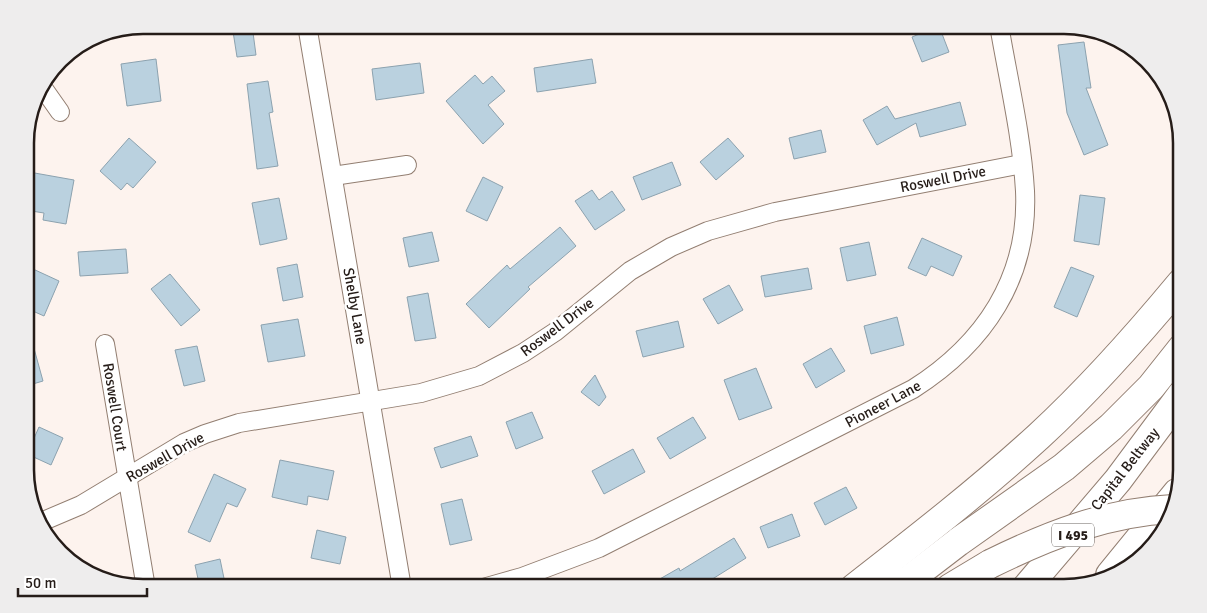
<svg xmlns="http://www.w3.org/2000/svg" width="1207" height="613" viewBox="0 0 1207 613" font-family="Signika,sans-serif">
  <rect width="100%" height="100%" fill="#fdf3ee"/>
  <g fill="#bad1df" stroke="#8ca2af">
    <polygon points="232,25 252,25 256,55 237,57"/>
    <polygon points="939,26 949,52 922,62 912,37"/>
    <polygon points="1084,42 1091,88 1086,88 1108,145 1084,155 1067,113 1058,45"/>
    <polygon points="156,59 161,101 127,106 121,64"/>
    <polygon points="592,59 596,83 537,92 534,68"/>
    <polygon points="420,63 424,93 376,100 372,69"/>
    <polygon points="475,75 483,84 492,76 505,91 488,105 504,124 483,144 446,101"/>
    <polygon points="268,81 273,112 269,113 278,166 257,169 247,84"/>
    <polygon points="960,102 966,125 920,137 916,123 877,145 863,120 887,106 895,119"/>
    <polygon points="821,130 826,152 794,159 789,138"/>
    <polygon points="129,138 156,162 133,188 127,183 121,190 100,171"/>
    <polygon points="728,138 744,156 716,180 700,162"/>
    <polygon points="672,162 681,185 642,200 633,177"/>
    <polygon points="29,172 74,180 66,224 43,220 44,213 25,210"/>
    <polygon points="483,177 503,187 487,221 466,211"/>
    <polygon points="592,190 599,200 612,191 625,210 595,230 575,201"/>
    <polygon points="1080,195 1105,198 1099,245 1074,241"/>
    <polygon points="279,198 287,239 260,245 252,203"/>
    <polygon points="560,227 576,246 528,287 530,289 489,328 466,304 507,265 510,269"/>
    <polygon points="432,232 439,261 409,267 403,238"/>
    <polygon points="922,238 962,256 953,276 931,266 926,276 908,268"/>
    <polygon points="869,242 876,275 847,281 840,248"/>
    <polygon points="126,249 128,273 80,276 78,252"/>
    <polygon points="297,264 303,297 283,301 277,268"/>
    <polygon points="1071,267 1094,276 1077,317 1054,307"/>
    <polygon points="808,268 812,289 765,297 761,276"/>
    <polygon points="33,269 59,281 44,316 26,308 26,284"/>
    <polygon points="170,274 200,310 181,326 151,289"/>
    <polygon points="729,285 743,310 718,324 703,299"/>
    <polygon points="428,293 436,338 415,341 407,297"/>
    <polygon points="897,317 904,345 871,354 864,326"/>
    <polygon points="298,319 305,356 268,362 261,325"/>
    <polygon points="678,321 684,347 643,357 636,331"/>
    <polygon points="26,334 30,334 43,381 26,386"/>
    <polygon points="197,346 205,381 184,386 175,350"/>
    <polygon points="831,348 845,371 816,388 803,364"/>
    <polygon points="756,368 772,408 739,420 724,380"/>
    <polygon points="595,375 606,397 599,406 581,392"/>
    <polygon points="532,412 543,438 516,449 506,422"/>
    <polygon points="693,417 706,438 670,459 657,438"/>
    <polygon points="39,427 63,438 51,465 27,454"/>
    <polygon points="471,436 478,456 441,468 434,448"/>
    <polygon points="633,449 645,472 604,494 592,471"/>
    <polygon points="280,460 334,471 328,500 308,496 307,505 272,497"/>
    <polygon points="214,474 246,489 237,507 227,503 210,542 188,532"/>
    <polygon points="846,487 857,508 825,525 814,503"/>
    <polygon points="462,499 472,540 450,545 441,504"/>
    <polygon points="792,514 800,536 768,548 760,527"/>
    <polygon points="317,530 346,537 340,564 311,558"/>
    <polygon points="734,538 746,558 698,588 644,588 679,568 680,571"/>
    <polygon points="220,559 226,588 200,588 195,565"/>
  </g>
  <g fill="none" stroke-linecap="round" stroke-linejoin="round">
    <defs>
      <g id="street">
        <polyline points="307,25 402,588"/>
        <polyline points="41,85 60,112"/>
        <polyline points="333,176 407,165"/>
        <polyline points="105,344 146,588"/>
        <polyline points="41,522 81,505 184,443 205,434 239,423 421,393 479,376 523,353 555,332 630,271 671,247 708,231 775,212 1022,164"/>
        <path d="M483,588L522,577L599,548L913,389C984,344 1029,278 1025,191C1022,137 1008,78 999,25"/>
      </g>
      <g id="highway">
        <polyline points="1110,575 1177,493"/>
        <path d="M854,588C917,539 980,490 1039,436C1090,389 1137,336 1181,283"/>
        <polyline points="898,588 958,542 1064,467 1111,427 1151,387 1182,348"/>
        <polyline points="950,588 990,564"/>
        <polyline points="1026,588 1118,480 1182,394"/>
      </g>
    </defs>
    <use href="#street" stroke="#927e71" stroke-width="20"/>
    <use href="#highway" stroke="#927e71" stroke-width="30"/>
    <use href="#street" stroke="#fff" stroke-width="18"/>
    <use href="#highway" stroke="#fff" stroke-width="28"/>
    <defs>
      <path id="highway-bridge" d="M990,564C1049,535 1107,512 1173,509"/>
    </defs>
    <use href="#highway-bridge" stroke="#927e71" stroke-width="30" stroke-linecap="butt"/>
    <use href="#highway-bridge" stroke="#fff" stroke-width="28"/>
  </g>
  <g text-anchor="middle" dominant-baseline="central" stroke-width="5" stroke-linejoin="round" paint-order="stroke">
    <rect fill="#fff" stroke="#66605d" stroke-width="1" x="1052" y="523.5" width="42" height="23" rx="4"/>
    <g font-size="14" font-weight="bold" fill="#251c18">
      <text x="1073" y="535">I 495</text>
    </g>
    <g font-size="15" fill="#251c18" stroke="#fff">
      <text transform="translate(943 179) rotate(-11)">Roswell Drive</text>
      <text transform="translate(355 306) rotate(80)">Shelby Lane</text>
      <text transform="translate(557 327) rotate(-37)">Roswell Drive</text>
      <text transform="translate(883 404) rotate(-28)">Pioneer Lane</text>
      <text transform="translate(115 407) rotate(81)">Roswell Court</text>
      <text transform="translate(165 457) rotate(-29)">Roswell Drive</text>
      <text transform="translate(1125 469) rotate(-52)">Capital Beltway</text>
    </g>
  </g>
  <path d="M0 0H1207V613H0ZM143 34H1064A109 109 0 0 1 1173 143V470A109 109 0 0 1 1064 579H143A109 109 0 0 1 34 470V143A109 109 0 0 1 143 34Z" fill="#eeeded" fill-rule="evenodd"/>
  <path fill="none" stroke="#251c18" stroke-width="2.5" d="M143 34H1064A109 109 0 0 1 1173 143V470A109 109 0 0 1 1064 579H143A109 109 0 0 1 34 470V143A109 109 0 0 1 143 34Z"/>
  <path d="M18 588v8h129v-8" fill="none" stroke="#251c18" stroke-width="2.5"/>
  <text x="25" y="588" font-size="15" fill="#251c18" stroke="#ffffff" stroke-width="4" paint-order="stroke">50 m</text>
</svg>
